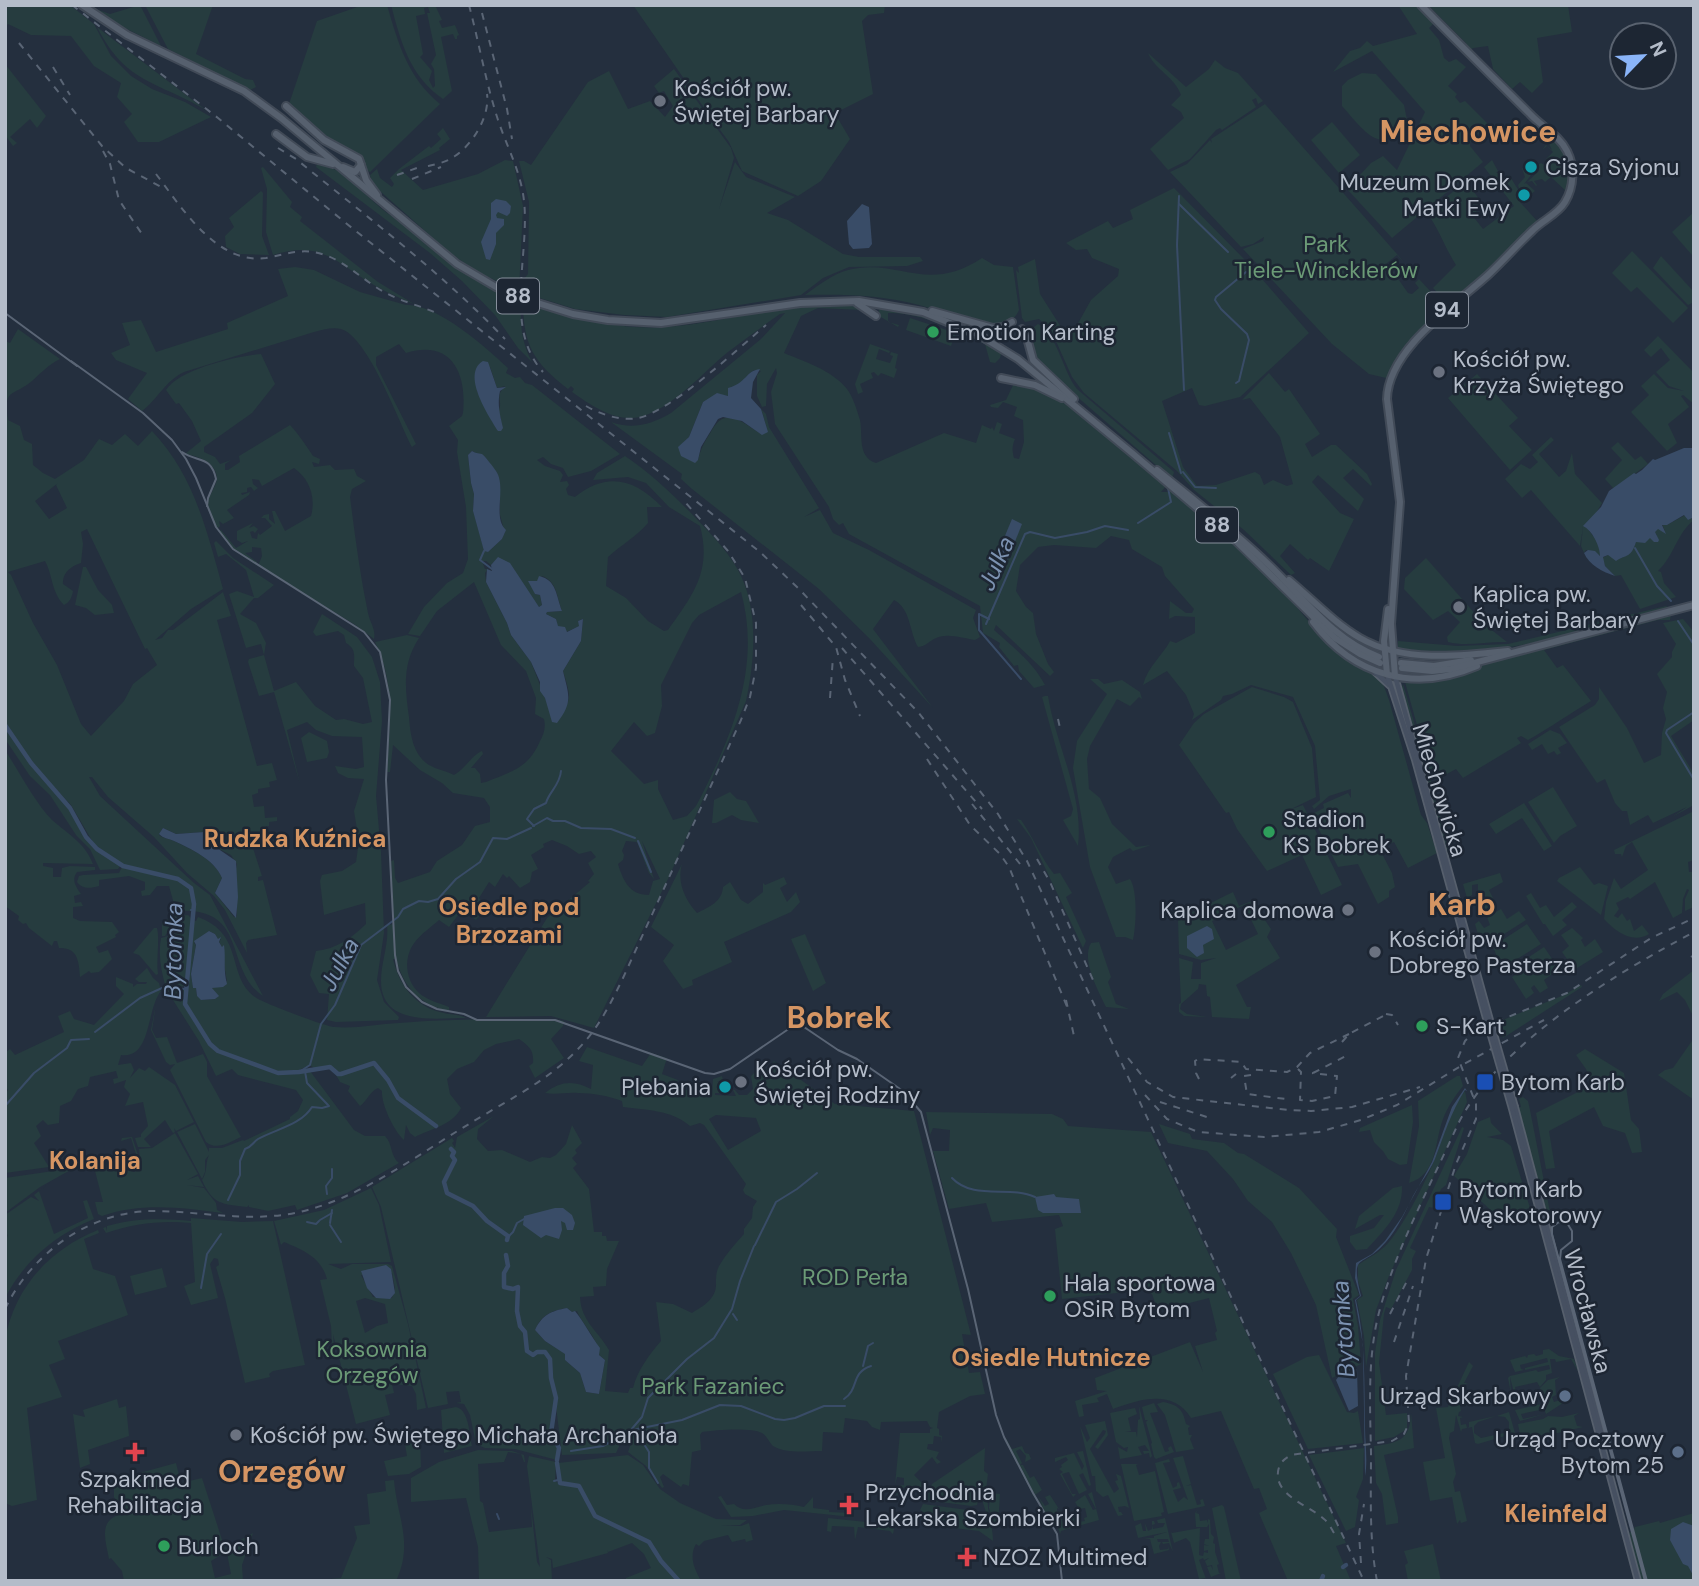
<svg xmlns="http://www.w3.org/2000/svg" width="1699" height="1586" viewBox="0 0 1699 1586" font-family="'DM Sans',sans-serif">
  <rect width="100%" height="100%" fill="#242f3e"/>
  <g fill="#263c3f" fill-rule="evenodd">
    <polygon points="8,5 70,5 94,24 111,56 131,76 152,89 185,102 211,117 159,142 138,142 124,122 132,114 117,97 121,83 94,66 71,36 31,35 8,24 5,27 5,8"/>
    <polygon points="140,5 161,46 121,26 93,8 110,14"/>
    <polygon points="145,5 213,5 196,54 245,79 253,80 256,87 250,90 168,49"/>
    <path d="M363,5H387C398,43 408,78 440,104L370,172L365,169L358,154L326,139L289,104L317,21Z"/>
    <path d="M391,5H435L442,20L439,21L442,28L455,25L459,35L457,36V39H455L453,34L441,37L452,91L443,99C410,76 401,43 391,5ZM428,7L430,13H427L436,55L431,64L434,69L435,86L433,88L429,80L432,71L420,57L423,54L416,16L425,14L424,8Z"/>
    <polygon points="633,5 885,5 884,13 868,15 862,21 873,94 837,112 837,117 850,139 821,181 798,196 742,171 729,142 709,115"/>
    <polygon points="1398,5 1416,5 1434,23 1429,28 1439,40 1444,58 1449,62 1456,59 1466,67 1448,86 1457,94 1455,97 1460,103 1465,101 1488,124 1470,142 1470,146 1483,162 1392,238 1347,189 1371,163 1383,156 1397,170 1425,112 1372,51 1333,72 1350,51 1360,48 1367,41 1373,46 1417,34"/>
    <polygon points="1428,5 1568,5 1572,32 1537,38 1543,82 1532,93 1520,82 1512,89 1493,69 1488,46 1473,48 1468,52 1460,44 1466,43"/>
    <path d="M97,27L106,34L206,110C157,81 126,84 97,27Z"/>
    <path d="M1148,53L1186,87L1209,69L1215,60L1225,68L1238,73L1263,101L1258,104L1256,98L1252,100L1256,107L1222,130L1220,128L1216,130L1190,159L1168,170L1150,149L1184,118L1181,112L1171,105L1181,95C1175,77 1155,70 1148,53Z"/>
    <polygon points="5,64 46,116 37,128 30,119 10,137 17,143 13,146 5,135"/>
    <polygon points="674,69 731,148 734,158 719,209 735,162 746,177 795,197 767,213 788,220 843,254 859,257 920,257 923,261 907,266 849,267 823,278 801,295 667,317 624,315 575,309 524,293 524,279 528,274 529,202 519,161 524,161 531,165 588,82 609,71 628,109 650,101 665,117 673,106 664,91 659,93 654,86"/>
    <path d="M1362,73L1376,74L1404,105L1407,120C1383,162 1362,128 1342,106V86L1348,80Z"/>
    <polygon points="1265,104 1404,262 1397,255 1387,263 1408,293 1412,294 1419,288 1415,283 1419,279 1444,306 1444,309 1386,378 1369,374 1332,344 1243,249 1263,241 1264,237 1253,244 1241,247 1170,172 1187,164 1210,140 1212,143 1211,139"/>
    <polygon points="1332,122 1360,155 1339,173 1311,140"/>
    <path d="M1535,124C1559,142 1576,160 1567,192L1551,177L1545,182L1542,179L1534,181L1537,185L1536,186L1532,181L1527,182L1539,171L1532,158L1538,165L1541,163L1546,166V164H1551L1546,159L1553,152L1547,146L1542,150L1546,145L1552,150L1548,142L1532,128L1527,132V137L1520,142L1518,139L1521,140L1526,137L1524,134Z"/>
    <polygon points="443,128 450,139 439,148 440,150 401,170 423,190 478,174 505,160 513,161 523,206 519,291 479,273 450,253 372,184 370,175 377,169 380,178 392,187 394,184 390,178 399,169 429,146 431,148 441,139 437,134"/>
    <path d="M1492,160L1498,171L1496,173H1500L1504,177L1509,175L1524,199L1526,194H1521L1518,185L1525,177L1522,168L1529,174L1523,166L1532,174L1524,184L1526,183L1535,191L1520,202L1538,222L1484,276L1449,305L1433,288L1456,265C1445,248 1439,229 1427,213L1466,181L1482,203L1483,206L1472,215L1483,229L1514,206L1484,167Z"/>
    <path d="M317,164C351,168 370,207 399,220C437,251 473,283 521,300C520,324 521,341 532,362L518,348L495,315L462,281L430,253L316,167Z"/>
    <path d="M263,167L292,202L290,207L302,217L300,221L378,282L414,304C396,297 380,289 364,279C330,256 315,242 273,255L266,232L267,189L261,168Z"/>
    <polygon points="1174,188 1248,263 1309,333 1240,397 1205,406 1199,405 1192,388 1162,401 1183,467 1197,486 1216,485 1255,472 1260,475 1264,485 1273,480 1287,486 1293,484 1280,437 1250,398 1242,400 1269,373 1285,392 1289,389 1320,434 1305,444 1312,457 1331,445 1336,445 1367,474 1372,484 1371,486 1353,469 1343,478 1364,499 1358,511 1318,475 1312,482 1340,513 1354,519 1329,571 1310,558 1308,560 1290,544 1280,556 1295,573 1291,575 1244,530 1194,490 1177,471 1084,393 1072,377 1051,330 1039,319 1025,322 1022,318 1016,270 1019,273 1018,267 1035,259 1040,294 1061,327 1072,329 1076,327 1091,300 1118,276 1119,269 1092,258 1087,249 1076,250 1066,243 1108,221 1113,228 1133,219 1130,210"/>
    <polygon points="261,191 263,193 262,236 269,255 240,254 226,247 225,236 234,227 229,218"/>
    <polygon points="1694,212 1694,254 1692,255 1672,232"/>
    <polygon points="1632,251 1688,308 1673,323 1637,287 1631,292 1612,273"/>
    <polygon points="1661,256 1694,292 1694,302 1688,305 1653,268"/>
    <path d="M982,258L994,265L1013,267L1019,310C1016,318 1007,325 998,326C979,328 939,310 919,305C882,295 843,294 805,295C819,285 831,275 848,270C899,257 926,295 982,258Z"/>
    <path d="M295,267L314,270L360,292L406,305C436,303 487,348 508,368L506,373L515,378L520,377L525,383L532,385L620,454L591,471L568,477L563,468L551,464L543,457L537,460L545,466L560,471L563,475L560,482L567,481L569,485L566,489L568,495L575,497C607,471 635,479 662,507H647L648,523C636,537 621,545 608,557L606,586L626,598L648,621L664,631L668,630C693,595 712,571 700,526L669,507L646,483L628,477L593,480L597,473L625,456C649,472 670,492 690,512C707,530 726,548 738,570C759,608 755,660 746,701L669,877L594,1028L551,1016L486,1017L547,918L590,882L588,881L594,874L588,863L596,857L591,851L579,854L567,846L552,840L543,844L544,847L531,855L538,869L532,872L530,882L520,888L509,876L507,878L503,874L495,887L489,882L479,898L486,908L476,920L462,910L449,927L439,920C431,927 421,934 415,942C403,957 405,980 419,993C427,1000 439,1003 449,1007V1011C420,1005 404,988 396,959H393C399,985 416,1008 444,1013C452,1015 459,1014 466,1018C437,1018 381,1027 381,981C381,962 389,945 387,925L394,924L391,861L394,860L395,878L398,883L430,872L437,861L462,845L475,826L490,822V807L484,798L453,793L442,783L420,770L393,745L390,772H387C389,728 396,683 375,642L407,635L419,638C402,664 405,688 409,717C410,731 412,747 421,758C430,769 442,769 454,775C466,768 472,755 482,751L483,754L471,768H475L480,774L481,783L486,782C512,771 528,769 540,741C544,734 546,727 544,719L535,714L536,698L526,671L501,645L474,582L437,611L420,636L408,634L424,607L447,583L463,573L468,559L466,507L457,452L458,440L449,426L462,416L463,413C467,374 452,339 406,353L399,344L376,357V365L416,444L412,447C398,420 368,337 341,329C332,327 322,330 314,332L184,372C165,381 158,399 142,411L128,399L147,373L116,360L111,353L130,345L122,323L141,320L156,352L228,329L227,323L288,296L278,269ZM490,367L497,388L505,386C494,397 504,401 498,412L501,418L498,430L477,391ZM472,451L485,457L497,473L500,485V515L505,533L503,534L502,539L488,552L484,550L473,510L474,494L471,483L468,455ZM482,561H486L491,565L494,562L514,569L516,575L539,607L542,605L540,595L535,594L530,581H537L542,576C557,581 557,598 562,611L547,612L546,614L556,619L557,626L566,632L580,626L578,621L583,619L581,641L563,671C570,694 573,698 559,719L549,708L531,662L511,635L507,623L486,582L485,573L488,569H485ZM741,592C762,667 731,739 696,806L687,816L673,820L658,789V780L644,784L611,751L634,722L647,736L655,733L662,706L661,685L692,623L699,615ZM626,841L637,842L649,873L654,879L642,841L660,879L653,881L649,895C629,895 623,880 618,864L623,860L624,855L622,851Z"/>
    <path d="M523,300C568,317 616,330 664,327C715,324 766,308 817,305C833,304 850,301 865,308L862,310L818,308L801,316L784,353C805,362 832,370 847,389C853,397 857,410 860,420C863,435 857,457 876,463L944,433L976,443L982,425L991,429L992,427L994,431L997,422L1002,424L999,433L1015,439C1012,446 1012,450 1014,458L1019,459L1024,442L1023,420L1014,416L1017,407L1003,402L998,408L991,407L990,405L1006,400L1014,383L1032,386L1077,410L1166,486L1161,492H1170V490L1239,547L1277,584L1333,650L1350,663L1381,678L1389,700L1421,815L1427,823L1437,853L1408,868L1394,842L1379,848L1392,873L1395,887L1389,891V897L1378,904L1358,864L1338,867L1314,820L1312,814L1324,808L1323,804L1348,793L1351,798V789L1329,796L1314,809L1312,806L1320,800L1315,746L1293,697L1251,685L1232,694L1223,696L1221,700L1192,720L1194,714L1186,695L1167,671L1143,685C1148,666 1163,655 1170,641L1176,643L1195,633V617L1175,616L1169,619L1170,601L1186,613H1192L1194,609L1165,576L1162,567L1132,549L1129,540L1111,536L1096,548L1054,545L1038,547L1020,565L1016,591L1026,607L1033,613L1036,634L1048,664L1054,672L1050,676L996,625L994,630C1013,647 1033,662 1045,685L1034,688L1019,671L1018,665L1014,666L999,647L1000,643L983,633L980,606L849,534L843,523L839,525L833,519L829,507L775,424L771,392L777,373L776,368L767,384L766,406L762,407L757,396V375L761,371L755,370C745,374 744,386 731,387L728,396L722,395L703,402L689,437L681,445L698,460C701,447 706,440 712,430C727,404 744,425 762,434L767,429L761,409L766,414L769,427L819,508L804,517L820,510L833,533L869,550L976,610L973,618L980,637L975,640C962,638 946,632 934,639C927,643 926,646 918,647C909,631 911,609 894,600L873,629L933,708L869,638L819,589L692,489L681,479L682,474L611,422C633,430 652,424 671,413L761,339L785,313L780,314C763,326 745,339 728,352C703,372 664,418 631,418C609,418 589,404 572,392L574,389L571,386L568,389C533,362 523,345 523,300Z"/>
    <path d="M879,307C890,308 905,308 915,313C924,317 933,323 943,321L1002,351L1000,358L995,363L990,362L985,344C955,330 921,312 888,313V322L899,325L898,327L879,316Z"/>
    <polygon points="910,318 956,333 951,346 906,330"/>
    <path d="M1038,324C1057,333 1063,372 1077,389L1174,472L1172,479L1037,362L1026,333Z"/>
    <path d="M18,329L60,359C48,365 42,372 32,381C13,397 3,387 8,420L20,426L24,440L32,444L33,465L43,473L55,479L84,460L99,439L112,445L125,434L138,446L152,431C194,475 207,531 223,589L191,609L155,640L162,638L168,630H173L223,592L231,616L217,620L257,766L272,763L277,780L269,782L270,787L258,789V793L252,795L254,807L264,806L265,818L277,817V821L269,822V826H266L267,836L253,837V842H257L252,845L262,876L258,877V881L263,880L277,935L248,940L246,943L247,953L225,910L214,896L187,873L154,837L108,797L92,777H89L100,796L194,883L210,895L263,996C223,969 250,906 176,911L169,886H157L150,895L142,896L141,891L145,890V882L129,876L99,880V886C91,888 83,890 77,882L79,876L83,875L119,873L123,865L94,844L71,805L37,769L5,723V341L10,343ZM58,483L56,485L67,508L49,519L35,501ZM87,529L145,649L147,648L157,665L133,684L124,701L91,736L81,724L57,665L33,623L11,575L8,572L45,561C53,575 51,592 64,605C70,602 72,597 73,591L63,584C62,573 71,566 81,563L83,544L81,532ZM163,828L176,834L204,832L217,848L231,855L237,864L235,873L237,916L234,917L215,893L222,878C214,859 191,849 174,841C168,838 164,839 159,835Z"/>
    <polygon points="1658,336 1694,373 1694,404 1683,395 1681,396 1689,407 1668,424 1677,443 1667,451 1631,412 1649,395 1641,386 1654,374 1668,388 1684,391 1669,386 1656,372 1670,360 1661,348 1651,357 1644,350"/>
    <polygon points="870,344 890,351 889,353 879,349 876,359 890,363 893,356 890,355 891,352 898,354 895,368 897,369 894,378 881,373 878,376 874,372 871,373 873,378 860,384 863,392 858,394 855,384"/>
    <path d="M261,354L275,384L252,413L204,447V452L215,457L220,464L231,460L225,464V470H228L240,462L239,456L290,425C297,432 307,447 313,456L320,459L319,464L312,462L314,467L330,465L335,470L354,469L357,476L366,481L352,489L350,497C355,536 360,575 368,613C370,623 376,629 374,639L354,624L258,566L262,556L261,548L252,547V552L245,553L257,562L256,565L233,549L219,531L221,530L236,548L248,541L242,543L237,540V531L253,523L249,528L254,526L258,529L255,533L253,531L250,532L252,538L257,539L258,533L260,535L272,526L265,518H261L264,515L269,514V519L275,524L272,511H275L285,531L311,516C316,498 310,479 294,468L262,486L259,480L252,479L253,484L258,488L254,491L251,487L247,488V492L241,493L242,495L250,492L249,495L227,510L234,518L223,524L219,521L220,526L217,529L207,505C208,496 216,487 217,479C217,462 197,456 185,454L201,441L192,421L179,403L176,404L166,390C179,369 237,356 261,354Z"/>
    <polygon points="1477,374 1518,418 1509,426 1532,450 1510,470 1448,398"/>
    <polygon points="1551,437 1554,440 1539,454 1559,477 1566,471 1572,453 1575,474 1602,503 1587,528 1597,541 1601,556 1586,550 1584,553 1581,546 1583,527 1580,546 1531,490 1522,498 1505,479 1521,464 1530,469 1538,462 1532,455"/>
    <polygon points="1618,442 1635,460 1641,456 1648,464 1614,489 1605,479 1622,460 1611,448"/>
    <path d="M1685,515L1688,520L1694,517V520C1677,533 1674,556 1658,571L1661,572L1664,583L1676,597L1640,609L1621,575L1615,576L1605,566L1602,558L1608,555L1619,559C1629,554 1633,552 1636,541L1657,535L1654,532L1658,528L1665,531L1662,524L1667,525Z"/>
    <path d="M216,541L233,558L274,585L258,598H254L240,614L256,623L266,643L264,655L274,691L296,682L315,706L336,720L344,719L363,724L372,722L363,678L354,666C354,654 356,649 346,643L344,635L338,631L316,636L313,632L322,614L357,637L372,657L380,682L382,721L376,796L381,852L384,933L377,980L384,1002L399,1017L398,1020L336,1022L327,1020L329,994L319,993L310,975L316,951C336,949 352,938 366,924L365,903L324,915L320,881L322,875L342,871L356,862L359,841L354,811L364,779L348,778L338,773L335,766L356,769L364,767L362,737L332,736L316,730L307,722L287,730L300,784L274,692L259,696L248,662L249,659L264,655L261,644L246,648L229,594L237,591L254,597L246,570L226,554L218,557L214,543Z"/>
    <path d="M1426,558L1484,624L1507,642C1488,641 1467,647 1448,642L1447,637L1460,622L1448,611L1433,620L1404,589L1405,578Z"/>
    <polygon points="83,567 86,567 98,590 112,605 114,613 95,615 86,608 75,605"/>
    <path d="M1666,606L1669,608C1580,631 1491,663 1398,649V641L1457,646L1508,644Z"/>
    <path d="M1671,613L1670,620H1658L1544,650L1557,668L1563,665L1591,701C1569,714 1551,727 1528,740L1521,736L1517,738L1521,743L1463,778L1456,769L1445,775L1432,779L1405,682L1451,678L1508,656Z"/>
    <polygon points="1683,619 1694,632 1694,720 1671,736 1694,774 1694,803 1692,804 1694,805 1672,817 1687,807 1653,823 1648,815 1630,825 1627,811 1622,811 1615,803 1605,779 1597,783 1559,727 1595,705 1599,699 1599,687 1627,728 1644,763 1661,755 1662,733 1666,719 1663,708 1667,692 1657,674 1672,657 1672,652 1676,644 1663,623"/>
    <path d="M1090,679H1098L1104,684L1122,680L1140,692L1142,699L1139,697L1130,706L1117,699L1090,746L1087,759L1089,789L1100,798L1112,824L1136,847L1151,845L1133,851L1130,848L1113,857L1108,867L1116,884L1130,879C1138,891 1136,926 1133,940L1125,937H1116L1090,867L1073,768L1077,741L1107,694Z"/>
    <polygon points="1403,684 1452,854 1449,855 1444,846 1401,691"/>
    <polygon points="1252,687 1284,697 1293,702 1312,748 1316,797 1289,810 1303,805 1342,885 1321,895 1302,855 1267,871 1237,829 1229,812 1226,813 1179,745 1194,723 1204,714"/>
    <path d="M1045,696H1048C1056,746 1084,794 1078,846L1063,820L1071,816L1073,809L1042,697Z"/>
    <polygon points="5,727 31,765 72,813 89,843 120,866 118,869 100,870 90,849 76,835 50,795 30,776 5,739"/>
    <polygon points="1550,730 1560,734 1567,743 1558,748 1561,753 1557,755 1554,751 1548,754 1542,744 1532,750 1528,744"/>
    <polygon points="309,732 327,741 329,752 327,758 307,762 301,738"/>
    <path d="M5,750C18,770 36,804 52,820C68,834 85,843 93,864L43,863V866L53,868V877H61L62,868L70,866L95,867V870L77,872C71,880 76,887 81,894L74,896L75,903L81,902L83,906L73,907V918L80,921L112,922L119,932L115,935L116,937L96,947L99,953L108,950L112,959L99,972L91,973L89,971L80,977C79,962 78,947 59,948L57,941H54L52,946L29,928L26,923L23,924L18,920L19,916L5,906Z"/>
    <polygon points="1553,787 1577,826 1560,836 1554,843 1528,802"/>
    <polygon points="730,792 737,799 746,801 759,823 741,820 732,815 716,823 712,823 714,800"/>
    <polygon points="1524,803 1552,846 1544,851 1522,818 1496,834 1489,824"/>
    <path d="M1694,811V860L1688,862L1689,872H1694V907L1685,911V899L1689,890L1687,889L1683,899L1682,913L1673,918L1655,882L1630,899L1628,897L1616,903L1619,909L1614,916L1618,918L1622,913L1627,921L1630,919L1634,931L1642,925L1649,934C1633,944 1616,932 1604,919L1606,902L1614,878L1621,889L1648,870L1632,842L1626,846L1622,857L1621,854H1615L1614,850Z"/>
    <path d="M1017,819L1021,820C1033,837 1041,858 1054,874L1060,873L1072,893L1066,897L1086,941L1083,948L1031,838Z"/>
    <path d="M682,864C677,882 684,898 697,913C709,907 722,902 723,887L730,882L741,900L748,904L763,892V883L765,885L784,877L787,884L780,888L787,902L796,892L800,902L791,912L724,942L732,962L692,980L693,985L683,989L663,961L674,945L651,927Z"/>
    <polygon points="1580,867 1594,885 1599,883 1608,886 1601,915 1557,881 1559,878"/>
    <polygon points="1500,873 1503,882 1489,890 1496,904 1484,910 1476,894 1478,893 1478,884 1472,885 1472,895 1467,898 1463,884"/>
    <path d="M1233,892L1239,906L1252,901L1271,929L1267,937L1280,958L1236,985L1247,1007H1251L1249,1019L1212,1017L1210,997L1207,996L1206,985L1199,984L1198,989L1181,1004L1180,1009L1187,1014L1207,1017L1184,1016L1179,1012V1004L1181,1003L1179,958L1193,962L1191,979H1201V963L1216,958L1201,960L1179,954L1178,919ZM1244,905L1258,934L1226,950L1212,921Z"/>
    <polygon points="1531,893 1540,908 1546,905 1554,917 1572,902 1577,907 1562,920 1567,925 1553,936 1545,924 1543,924 1526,896"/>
    <polygon points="1501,909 1507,919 1519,911 1526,920 1482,948 1475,924 1479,921 1484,928 1490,925 1487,917"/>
    <path d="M188,915L191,918L188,958L193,921H196L198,917C245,934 226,976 255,997C263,1003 324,1026 334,1027C355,1029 378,1024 399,1023C450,1019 502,1019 554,1019L564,1021L563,1026L551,1039L564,1058L535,1078L529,1066L533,1063C534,1050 529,1046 519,1039L496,1044L484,1050L474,1062L457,1069L447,1079L450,1094L461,1108C453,1125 430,1129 415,1137L410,1133L406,1125L404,1140C393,1130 381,1103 382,1091L378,1088C370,1091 367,1101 360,1106L348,1091L350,1086L340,1082L332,1068L316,1070L310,1065L299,1070L281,1072L266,1068L219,1050L211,1043L187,1009L185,1000L186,986L166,988C161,971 158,955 161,938L168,936L175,923L173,920H170L168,924L171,926L165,936H162V923L170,917ZM209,931L215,934L218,940L221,939L219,942L222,947H224L223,959L227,981L212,988L218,996L215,999L202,1000L197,996L196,988H193L191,974L196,945L194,943Z"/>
    <polygon points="1527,924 1541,944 1501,969 1493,946"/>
    <path d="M154,928H157C160,939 156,960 158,974L156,975L139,955L133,953Z"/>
    <polygon points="1572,928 1583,938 1581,940 1585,947 1595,939 1603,952 1569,973 1563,963 1567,959 1562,952 1569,946 1561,935"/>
    <polygon points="805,934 826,983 813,991 791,939"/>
    <path d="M1099,942L1111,977L1108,982L1116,1004L1129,1009L1106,1007C1098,990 1081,960 1091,943Z"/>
    <polygon points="1544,947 1559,969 1544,980 1548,988 1540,993 1534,985 1531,988 1534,993 1526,999 1512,977 1523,970 1520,963"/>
    <path d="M147,968L153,978L159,983L161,991C146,1009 152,1059 121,1055L118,1065L131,1063L134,1070L130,1078L139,1068L145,1071L149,1067L175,1085L194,1122L176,1131L174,1128L175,1132L173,1133L165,1120L144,1139L151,1147H138L135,1138L141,1137V1134L148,1126L143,1102L125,1106L130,1094L124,1087L126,1080L114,1084L113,1079L118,1078L116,1071L90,1077L88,1086L78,1089L71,1101L60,1106L59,1123L48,1125L43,1120L36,1126L41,1136L34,1143L49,1167L5,1173V1094L8,1090L5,1086V1053L10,1049L15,1055L64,1032L58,1016L70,1011L74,1019L94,1025L124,994L116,986V977L133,984V987L137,984H146L147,982H139L135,979Z"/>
    <polygon points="1694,970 1694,1018 1685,1000 1677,992 1659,1001 1663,994"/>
    <polygon points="1581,985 1582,987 1503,1038 1498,1022 1564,995"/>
    <path d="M166,989H185L184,1004L216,1050L269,1071L285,1074L305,1072L307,1077L306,1072L310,1071L354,1130L365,1136H385C393,1144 390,1156 399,1163L347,1193L297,1210L295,1205L268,1211L249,1207V1205L247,1207C222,1204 213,1205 202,1180C208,1171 205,1163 209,1155L205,1160V1172L202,1179L177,1132L195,1124L209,1152V1148H222L243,1140L244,1141L290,1119V1117L298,1111L303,1100L296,1090L238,1075L232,1069L216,1076L199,1041Z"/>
    <path d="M156,1004L152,1030L156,1038L167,1037L177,1063L203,1054L207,1062V1076L241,1137C230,1142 217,1151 206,1142L170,1070L175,1064L170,1065L166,1062L151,1030Z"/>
    <polygon points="1694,1038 1694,1100 1658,1075 1665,1070 1673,1068"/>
    <path d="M587,1047L642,1066L651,1053L667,1058L662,1074L678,1080L675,1088L712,1094L713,1079L722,1076L723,1080L717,1082H723L719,1087L723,1093H715V1095L736,1096L733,1090H735L739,1095H747L753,1089L751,1076L756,1071L761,1075L774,1061L835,1104L914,1111L971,1335L962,1334L969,1373L980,1372L985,1394L970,1396L939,1412L937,1428L939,1429V1435L942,1436L941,1443V1437L934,1436L933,1444H928L927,1449L939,1452L936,1458L941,1462L937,1464L932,1457L914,1475L921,1482H925L920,1490L905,1487L902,1489L911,1498L894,1494L895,1486L904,1485V1478L897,1477L895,1485L900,1433H930V1429L933,1428L930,1427L927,1421L881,1422L880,1430L872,1427L867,1421L845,1418L843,1433L823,1432L822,1451C807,1451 786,1454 773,1446C769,1442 767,1436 762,1433C751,1427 715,1430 702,1432L700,1435L701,1450L692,1452L689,1486L683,1484L681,1487L663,1474L660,1477L664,1487L662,1488L646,1466L628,1452L633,1437L626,1431L616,1453L562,1455L555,1398L550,1432L559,1450L557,1460L515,1449L485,1448L476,1444L470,1415L464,1404L456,1403L461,1402L459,1391L446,1392L448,1404L428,1408L381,1207L372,1187L452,1138L454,1141L452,1143L455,1148L457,1137L494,1116L478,1129L477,1139L488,1151L502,1150L530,1162L542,1157L550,1158L556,1155L566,1144L572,1125L582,1143L575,1150L577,1153L572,1158L577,1164L573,1168L589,1189L594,1232H602V1236H606L607,1241H619L607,1269L606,1286L593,1287L594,1296L580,1297C581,1321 598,1331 609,1350L605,1391L628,1393L630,1388H633C637,1371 649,1355 661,1341L656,1302L673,1304L692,1313C704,1306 717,1298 716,1283C716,1277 716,1272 719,1266C726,1254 735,1244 744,1234V1229L752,1218L753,1207L757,1201L745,1194L743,1190L746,1184L704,1125L700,1123L690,1126C672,1110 646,1110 623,1107L622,1101C609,1096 593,1093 578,1093C567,1092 556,1095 545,1093C560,1081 574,1080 591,1089L593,1065L579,1061ZM716,1115L756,1118L761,1131L728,1150L709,1119ZM567,1308L572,1312L577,1311C583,1326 599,1339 599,1355L605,1360L599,1394L586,1392L580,1373L565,1360L566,1354L545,1341L535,1330C541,1315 552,1310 567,1308Z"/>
    <polygon points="1585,1049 1624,1073 1631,1120 1639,1129 1642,1152 1632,1153 1625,1133 1603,1126 1594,1107 1549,1131 1555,1168 1546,1169 1536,1113 1592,1085 1586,1069 1576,1055"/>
    <path d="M1457,1076H1460L1463,1086C1455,1096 1448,1106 1443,1119C1434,1143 1438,1174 1409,1183L1419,1126L1418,1101Z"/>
    <path d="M1465,1091L1467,1102L1389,1276L1376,1310L1366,1367L1364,1336L1357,1300L1363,1296L1358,1281V1265C1369,1257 1380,1253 1389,1242C1407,1220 1428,1177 1438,1151C1445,1131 1451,1106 1465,1091Z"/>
    <polygon points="1523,1097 1528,1101 1530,1110 1551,1217 1549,1220 1546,1218 1517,1108 1521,1107 1519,1099"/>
    <polygon points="1412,1105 1413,1122 1407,1164 1400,1165 1388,1159 1383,1151 1374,1142 1370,1130 1359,1132 1360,1128"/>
    <path d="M926,1112L1052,1114L1063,1119L1068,1126L1151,1132L1346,1543L1336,1546L1351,1581H1288L1259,1513L1267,1509L1259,1488L1254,1489L1221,1411L1191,1418C1173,1389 1141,1399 1113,1409L1107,1394L1097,1398L1099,1402L1082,1405L1084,1416L1079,1417L1075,1401L1107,1391L1097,1390L1095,1378L1190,1342L1203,1372L1195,1346L1217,1340L1215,1333L1217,1331L1209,1298L1158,1311L1152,1294L1144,1290L1062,1299L1055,1229L1063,1226L1059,1215L992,1222L986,1203L949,1209L933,1151H949L950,1130L933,1128L930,1135Z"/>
    <polygon points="1490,1117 1491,1123 1502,1134 1487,1137 1503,1140 1511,1146 1530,1208 1498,1217 1454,1176 1467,1154 1478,1122"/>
    <polygon points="1159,1124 1190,1134 1192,1139 1224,1143 1238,1153 1244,1154 1299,1188 1337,1229 1336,1237 1359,1295 1353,1299 1358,1326 1361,1364 1332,1378 1316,1305 1291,1253 1272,1222 1248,1201 1233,1179 1207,1151 1168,1143"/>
    <polygon points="1462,1127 1464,1128 1446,1185 1441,1189 1434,1208 1429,1207 1410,1248 1416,1251 1412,1259 1412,1270 1391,1309 1386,1307 1384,1314 1379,1363 1386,1415 1407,1413 1407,1429 1394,1437 1375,1441 1375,1353 1380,1320 1396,1270"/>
    <path d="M175,1133L198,1174L187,1180L198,1176L204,1187L187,1185L204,1188L216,1203L217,1210L223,1213C182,1208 143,1202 102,1216L98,1214L95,1202H103L94,1167L113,1163L114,1166L135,1172L138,1161L131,1138L121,1141L122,1138L132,1137L140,1161L139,1149L152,1148Z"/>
    <polygon points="74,1168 40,1187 5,1213 5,1178"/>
    <path d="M51,1182L39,1191L54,1234L88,1218L83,1201L87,1200L94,1219C55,1235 25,1260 5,1298V1244L8,1234L5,1238V1215L31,1197L39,1201L34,1195Z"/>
    <path d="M1402,1186C1403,1213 1384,1230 1367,1249L1356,1250L1350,1242V1236L1374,1228L1384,1215H1380L1355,1229L1359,1216L1393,1188Z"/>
    <path d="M371,1188L379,1205L391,1262L328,1264L341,1269L352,1264H388L392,1266L408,1324L426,1408L417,1410L416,1394L412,1386L392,1384L394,1393L385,1395L390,1415L356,1424L333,1334L334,1347L319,1351L332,1346L331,1326L320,1280L327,1279C321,1257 303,1250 284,1242L281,1245L274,1221L324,1210ZM392,1273L395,1288L392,1298L373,1297L361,1275ZM365,1298L385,1304L388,1323L377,1326L365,1333L356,1301Z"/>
    <path d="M191,1218L242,1222L273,1221L305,1365L273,1371L269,1374L270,1377L245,1383L225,1298L216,1267L219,1265L218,1259L214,1258L210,1264L218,1298L191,1305L184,1286L195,1282L191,1223C163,1220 134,1223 106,1233L103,1228L106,1227L107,1231V1226C133,1218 164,1218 191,1221Z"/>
    <path d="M98,1230L99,1233L84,1239L93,1269L115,1276L128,1315L58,1341L65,1359L49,1365L62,1397L27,1408L37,1500L12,1506L5,1503V1340C14,1288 50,1249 98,1230Z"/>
    <polygon points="162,1268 167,1287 135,1295 130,1276"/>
    <polygon points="1549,1349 1559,1356 1574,1359 1579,1373 1571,1359 1556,1362 1555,1359 1550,1359 1552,1373 1546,1375 1546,1380 1540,1387 1537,1382 1515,1387 1516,1393 1514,1393 1510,1377 1511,1394 1508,1378 1510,1376 1536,1370 1538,1372 1550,1369 1549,1365 1525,1370 1525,1368 1548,1362 1547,1358 1520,1365 1521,1369 1524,1370 1515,1372 1510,1360 1525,1356 1527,1358 1528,1355 1534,1354 1536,1356 1543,1354 1543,1350"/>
    <polygon points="1319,1355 1347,1412 1354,1413 1358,1411 1363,1443 1308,1449 1273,1374 1307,1357"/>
    <polygon points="1469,1362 1473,1366 1464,1383 1468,1383 1463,1385 1458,1396 1461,1411 1459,1412 1458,1416 1463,1417 1460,1418 1461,1425 1466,1424 1467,1428 1469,1427 1469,1422 1496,1416 1478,1422 1474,1426 1474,1433 1481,1438 1504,1433 1509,1429 1509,1422 1505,1417 1497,1416 1509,1412 1515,1433 1478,1444 1475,1443 1472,1427 1462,1429 1461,1432 1456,1415 1454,1431 1450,1433 1449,1438 1456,1474 1453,1482 1455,1492 1460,1491 1467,1521 1461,1523 1460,1520 1457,1524 1452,1497 1430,1501 1423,1462 1445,1458 1436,1408 1448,1407"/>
    <polygon points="1560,1377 1555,1380 1556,1395 1552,1397 1554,1402 1563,1399 1563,1403 1546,1414 1544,1409 1521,1414 1523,1419 1545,1414 1520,1421 1515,1410 1542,1404 1544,1408 1540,1388 1548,1380"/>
    <polygon points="117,1399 119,1408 126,1406 129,1436 88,1450 90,1464 80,1468 73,1414 85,1417 83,1410"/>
    <path d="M1163,1402C1179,1405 1183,1410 1186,1424L1190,1426L1188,1428L1189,1435H1192L1190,1439L1194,1449L1176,1452L1165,1415L1157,1404Z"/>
    <polygon points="1154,1403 1158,1412 1150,1413 1165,1452 1169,1451 1168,1448 1171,1446 1174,1452 1156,1459 1154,1457 1151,1444 1152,1443 1146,1422 1148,1420 1145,1420 1142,1407"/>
    <polygon points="1139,1406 1152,1456 1150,1458 1149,1453 1144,1454 1143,1451 1149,1451 1145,1445 1138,1447 1142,1455 1120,1459 1118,1447 1127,1452 1128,1447 1124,1448 1116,1442 1110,1413 1135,1408 1137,1414 1128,1418 1131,1431 1125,1432 1136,1432 1137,1437 1138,1420 1140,1419"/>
    <path d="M456,1407C469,1410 469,1433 472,1446L444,1453L441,1410Z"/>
    <path d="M1411,1413L1414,1448L1384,1455L1398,1517V1523L1386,1525L1382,1494L1376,1483L1374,1446C1400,1443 1410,1439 1411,1413Z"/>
    <polygon points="1579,1413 1574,1416 1577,1426 1583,1427 1549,1435 1546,1434 1524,1441 1521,1439 1518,1424 1543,1419 1548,1416 1562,1417"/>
    <polygon points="1105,1421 1108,1435 1098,1449 1095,1447 1105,1434 1106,1431 1103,1430 1090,1449 1114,1493 1119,1489 1115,1481 1118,1480 1116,1474 1121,1476 1129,1508 1125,1506 1118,1507 1119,1512 1121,1512 1123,1515 1118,1516 1108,1495 1103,1497 1096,1491 1095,1476 1092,1476 1080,1426 1087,1442 1090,1438 1085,1425"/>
    <polygon points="1006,1438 1012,1449 1022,1446 1025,1453 1029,1454 1031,1459 1025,1462 1026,1456 1020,1449 1016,1451 1022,1463 1020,1465 1023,1465 1030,1478 1034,1476 1042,1490 1035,1495 1043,1506 1038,1496 1045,1506 1049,1504 1045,1497 1050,1495 1059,1509 1057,1508 1057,1511 1064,1513 1065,1515 1061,1517 1063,1523 1070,1521 1070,1513 1078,1512 1080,1515 1076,1516 1078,1522 1085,1521 1084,1518 1087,1517 1085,1508 1079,1509 1075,1502 1085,1495 1093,1510 1096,1509 1088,1494 1092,1492 1099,1520 1061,1531 1060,1534 1057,1524 1050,1514 1047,1516 1032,1494 1035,1493 1032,1493 1005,1441"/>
    <polygon points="420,1439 421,1467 409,1474 388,1476 384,1461 407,1456 405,1444"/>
    <path d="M985,1448L984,1471L988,1474L986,1490L984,1492L1000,1494L998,1527H995L989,1508L990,1495L988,1494C986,1511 993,1525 993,1541L979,1531L921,1524L922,1511L920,1510L923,1504L975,1511L978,1525L991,1527L983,1503L984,1492L982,1501H978L977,1505L971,1506L925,1500L932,1484Z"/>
    <polygon points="1364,1448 1363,1479 1356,1497 1359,1500 1355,1527 1346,1531 1309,1455"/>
    <path d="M478,1450L512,1451L524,1455L525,1462H524L521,1454L508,1452L504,1462L478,1464L480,1501L483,1503L489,1532L532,1527L531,1506L537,1562L540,1567L527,1466L529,1456L556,1462L555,1481L561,1485H575L580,1488L597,1519L601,1518L596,1515L580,1485L559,1481L558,1463L628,1455L643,1465L660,1489L680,1503L716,1519L747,1520L740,1525H720L741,1526L749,1523L753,1540L746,1542L745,1539L732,1542L728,1535L704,1541L699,1546L696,1544C689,1556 694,1568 700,1579L698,1581H626V1578L651,1568L644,1554L632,1543L608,1552L607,1550L608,1553L553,1568L552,1559L546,1557L551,1560L552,1581H479L478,1547L466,1498L411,1502V1478L439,1462Z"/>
    <polygon points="1083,1451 1091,1485 1089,1486 1083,1473 1079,1475 1087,1490 1079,1494 1069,1472 1062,1474 1072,1494 1076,1494 1073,1497 1060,1474 1063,1472 1059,1469 1062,1467 1061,1465 1068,1460 1066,1457 1055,1462 1055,1458 1074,1453 1082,1470 1084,1466 1077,1452"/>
    <polygon points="1183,1456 1191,1484 1186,1486 1191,1485 1197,1505 1201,1504 1200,1500 1203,1499 1205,1506 1168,1514 1155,1463 1169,1459 1170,1462 1163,1463 1173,1488 1177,1486 1177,1483 1179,1482 1181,1488 1173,1490 1178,1502 1184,1497 1188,1500 1173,1458"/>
    <path d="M176,1463L181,1483L202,1478L226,1552L211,1561L215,1578L231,1574L226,1548L253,1533L242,1565L243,1581H124L122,1571L111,1558L109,1559C106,1542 98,1521 119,1515L120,1511L114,1497V1480Z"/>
    <polygon points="1121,1464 1138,1464 1136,1465 1139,1475 1155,1471 1164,1512 1161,1513 1162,1516 1134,1521"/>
    <path d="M394,1480C397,1517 414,1543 396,1581H311L341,1578L357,1538L354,1526L370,1524L367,1494L386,1491L385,1481Z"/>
    <path d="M721,1496L727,1505L734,1504C744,1514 754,1507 766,1505C778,1503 792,1504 804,1507L813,1497V1508L829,1510V1512L851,1513L852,1517L784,1510L753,1516L731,1517L718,1497Z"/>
    <polygon points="1222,1505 1224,1507 1241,1581 1226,1581 1212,1508"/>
    <polygon points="1198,1510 1196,1513 1199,1514 1200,1521 1207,1520 1208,1523 1208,1519 1210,1520 1211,1534 1214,1537 1213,1543 1215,1544 1215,1552 1219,1564 1217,1565 1219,1573 1221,1573 1211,1577 1207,1567 1211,1566 1213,1570 1212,1565 1207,1566 1205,1561 1209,1558 1204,1560 1203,1558 1199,1560 1206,1579 1205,1578 1199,1579 1190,1542 1186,1538 1174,1543 1171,1532 1172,1533 1200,1528 1199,1555 1203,1556 1204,1552 1208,1553 1208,1550 1204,1551 1204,1545 1209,1546 1204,1544 1205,1539 1209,1539 1209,1524 1207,1527 1196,1527 1195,1513"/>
    <polygon points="1694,1513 1694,1581 1640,1581 1628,1533 1633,1531 1635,1527 1659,1521 1660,1523"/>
    <polygon points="828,1518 895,1525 893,1534 890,1531 858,1527 855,1540 854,1527 832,1526 831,1532 827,1531"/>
    <polygon points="1165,1518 1173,1552 1169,1543 1163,1544 1162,1542 1169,1542 1168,1539 1157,1539 1158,1542 1161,1542 1159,1546 1160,1550 1168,1549 1168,1546 1169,1550 1154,1554 1150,1539 1144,1538 1154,1538 1154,1536 1167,1532 1138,1538 1135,1526 1141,1523 1143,1531 1146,1531 1145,1523 1148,1531 1152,1529 1152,1521 1154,1521 1155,1524 1152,1525 1153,1529 1163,1527 1165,1523 1158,1523 1157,1520"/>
    <polygon points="1433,1544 1441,1581 1408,1581 1405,1565 1408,1563 1404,1551"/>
  </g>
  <g fill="#394c67">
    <polygon points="496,199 506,201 511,206 510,213 507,216 498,212 496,215 497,218 504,219 504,225 496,233 496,244 490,260 486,259 481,242 491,219 491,203"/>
    <polygon points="862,204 869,207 872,244 869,248 853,249 849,244 847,221"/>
    <path d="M483,361L488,362L497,388L506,387L500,391C497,404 500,415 503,428L501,431H498C488,415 461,374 483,361Z"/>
    <path d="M760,369L753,382L751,398L761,409L768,432L762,435L742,421L723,417L718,419L701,447L698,460L695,463L681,456L678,447L689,437L703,402L717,393L728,396V388C747,383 745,371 760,369Z"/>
    <path d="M1684,448H1694V517L1688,520L1684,515L1667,525H1662L1666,534L1658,529L1655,532L1659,540L1658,542H1654L1650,538L1645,543L1636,542C1631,558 1627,554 1616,561L1608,555L1603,557L1605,566L1615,576C1603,572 1589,565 1584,553L1588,550L1595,551L1600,556C1600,546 1592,530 1583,526L1601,507L1609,491L1634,473L1636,474L1642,470L1653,459L1655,460Z"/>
    <path d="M472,451C475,453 478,453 482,454C485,456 494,468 496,471C507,487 492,518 506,530L502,539L488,552L484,551L473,511L474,494L471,483L468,455Z"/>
    <polygon points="1012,519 1022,524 1005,567 994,562"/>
    <path d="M498,557L510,563L539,607L542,605L540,595L535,594L528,581H537L539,576C557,580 556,596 562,611L547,612L546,614L556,619L558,626L565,627L567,632L579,626L578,621L583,619L581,641L563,671C569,696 573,702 557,723L552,722L545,698L540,691V682L531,662L511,635L507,623L486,582L487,569L492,571L491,565Z"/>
    <path d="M163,828L176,834L204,832L211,836L217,848L236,861L238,897L236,918L215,893L222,878C214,859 191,849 174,841C167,838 164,839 159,834Z"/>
    <polygon points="1207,926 1212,929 1214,939 1203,945 1204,953 1197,957 1187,948 1187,936"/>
    <path d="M209,931L215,934L218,939L221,937L219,942L222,947L224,945C226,959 223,969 227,984L223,987L212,988L219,996L215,999L201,1000L197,996L196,988H193L191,974L196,945L194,941Z"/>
    <path d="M1465,1088L1467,1091L1465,1090C1451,1112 1444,1135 1435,1159C1429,1173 1420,1183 1413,1196C1405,1212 1398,1228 1386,1242C1362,1270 1350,1250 1361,1296L1356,1300C1366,1342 1364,1384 1365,1427C1365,1443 1368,1461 1365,1476L1363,1345L1355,1300L1360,1296L1355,1278L1356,1263L1372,1254L1385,1241L1402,1217L1432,1162L1452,1107Z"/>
    <polygon points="1054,1194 1056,1197 1079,1199 1081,1213 1043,1213 1038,1210 1035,1197"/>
    <polygon points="555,1208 563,1208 572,1215 575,1223 573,1230 567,1230 565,1223 561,1221 562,1230 559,1239 546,1235 541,1238 523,1225 524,1216"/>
    <polygon points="386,1265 391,1269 395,1293 390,1299 376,1298 367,1288 361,1271"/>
    <path d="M567,1308L572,1312L575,1311C584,1322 591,1336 600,1348L599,1355L605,1360L599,1394L586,1392L580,1373L565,1360V1354L545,1341L535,1330C542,1315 551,1311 567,1308Z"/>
    <polygon points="1357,1369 1358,1406 1349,1411 1336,1380 1339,1376"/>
    <polygon points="1683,1522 1694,1526 1694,1577 1688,1566 1683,1564 1670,1540 1671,1529"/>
  </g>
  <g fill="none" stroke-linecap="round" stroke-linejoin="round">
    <g stroke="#394c67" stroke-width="2">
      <polyline points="1179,196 1177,245 1184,390"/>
      <polyline points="1179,204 1228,252"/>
      <polyline points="1236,383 1239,381 1249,340 1247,334 1221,309 1215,300 1216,297 1246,272"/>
      <polyline points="1169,433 1181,473"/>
      <polyline points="1183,472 1195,487 1216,488"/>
      <polyline points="1138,523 1171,502 1168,488"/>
      <polyline points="1635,548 1657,586 1671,601"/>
      <polyline points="484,551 480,560 492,569"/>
      <polyline points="989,619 979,614 979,630 1021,679"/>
      <polyline points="1678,621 1694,645"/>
      <polyline points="986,624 1025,534 1030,532 1055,538 1087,532 1105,526 1128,530"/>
      <polyline points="1694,712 1667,730 1666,733 1694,780"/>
      <polyline points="533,826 547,818 553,821 565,821 581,828 611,829 635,838"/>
      <path d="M534,826L527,819L534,809L546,803C549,792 560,785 561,771"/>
      <polyline points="638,841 651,872"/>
      <polyline points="191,910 193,910"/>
      <polyline points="167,988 185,989"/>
      <polyline points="95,1032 140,998 162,988"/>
      <polyline points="305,1071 307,1083 328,1105"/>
      <polyline points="299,1072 310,1065 321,1024 335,1005 361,945 398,917 403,909 419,901 428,902 438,899 456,879 480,862 493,838 507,839 531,828"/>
      <polyline points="5,1106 34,1073 67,1048 71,1040 89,1039"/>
      <path d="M952,1178C974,1201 1009,1185 1035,1197"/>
      <polyline points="327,1194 326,1186 332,1178 332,1169"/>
      <path d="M228,1200L240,1175V1161L245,1149C252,1147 252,1143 258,1139C276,1129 301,1125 312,1107L322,1108L329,1106"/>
      <polyline points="320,1220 332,1213"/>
      <polyline points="307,1222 316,1224 319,1221"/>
      <polyline points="330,1223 332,1210"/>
      <polyline points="330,1225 341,1242"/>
      <polyline points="509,1236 513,1232 517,1223 524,1219"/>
      <polyline points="755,1245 776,1202 797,1189 817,1173"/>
      <polyline points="201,1288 207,1254 221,1234"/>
      <polyline points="733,1314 737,1320"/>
      <polyline points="863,1366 868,1346 873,1343"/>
      <path d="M844,1399C860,1388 850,1373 871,1366"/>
      <polyline points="645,1427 642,1441 649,1452 649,1468 658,1483"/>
      <polyline points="632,1430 682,1420 720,1405 741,1406 775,1419 784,1420 795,1418 824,1406 845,1406"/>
      <polyline points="630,1431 642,1417 648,1398 687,1359 714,1338 732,1309 740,1281 754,1246"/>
      <polyline points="571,1451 603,1446 623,1435"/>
      <polyline points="554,1481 558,1480"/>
      <polyline points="497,1514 499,1519"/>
    </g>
    <g stroke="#394c67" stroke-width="4.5">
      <polyline points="5,725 31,763 70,808 86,837 97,849 123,866 178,879 191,888 194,904 185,1004 210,1044 218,1051 278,1073 299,1072 330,1067 338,1074 341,1074 374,1063 388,1080 398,1098 436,1126"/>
      <polyline points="451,1149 454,1152 452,1156 455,1160 444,1182 447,1193 473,1206 487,1221 508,1236 507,1240"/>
      <polyline points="506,1255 508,1266 504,1273 504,1287 513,1289 518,1287 517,1311 520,1326 525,1332 527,1351 533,1355 537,1352 545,1352 550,1359 551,1378 556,1398 551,1433 559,1448 557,1460"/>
      <polyline points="557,1463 560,1483 579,1486 595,1516 649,1542 661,1561 679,1581"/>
      <polyline points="1343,1567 1346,1565"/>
      <polyline points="1321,1581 1323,1576"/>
    </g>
    <defs>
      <g id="secondary">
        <polyline points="1375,672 1389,685"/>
        <polyline points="1387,674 1415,760 1487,1022"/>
        <polyline points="1395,676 1490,1020"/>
        <polyline points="1515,1107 1603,1439"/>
        <polyline points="1512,1109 1638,1581"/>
      </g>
      <g id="primary">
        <polyline points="82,5 127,35 244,91 281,118 457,264 496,287 528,300 573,314 608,320 661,323 800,303 859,301 923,312 979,335 1018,359 1132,453 1236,541 1335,638 1360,654 1380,663"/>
        <polyline points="286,106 324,140 359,159 366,180 377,195"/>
        <polyline points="276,134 307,157 333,164"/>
        <polyline points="343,167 355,172 361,165"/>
        <polyline points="857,303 876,316"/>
        <polyline points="932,311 993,328 1003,327 1012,322"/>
        <polyline points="1022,329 1027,338 1033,360 1074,399"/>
        <polyline points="1001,378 1035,385 1062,398"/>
        <path d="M1157,470C1195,501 1234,531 1268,564C1304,598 1332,639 1379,657"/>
        <path d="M1289,580C1312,599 1334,623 1360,638C1403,663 1462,656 1508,651"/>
        <path d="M1313,622C1354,676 1414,693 1477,666"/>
        <polyline points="1401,663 1434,666 1471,660"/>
        <polyline points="1402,668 1432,671 1451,669 1694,605"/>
        <polyline points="1387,674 1384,641 1388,609"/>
        <path d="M1395,676L1391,624L1400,502L1387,399C1388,349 1455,305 1488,275C1504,260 1518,244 1533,230C1543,220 1558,214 1565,202C1574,187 1575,167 1567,151C1559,135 1542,127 1530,114C1494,78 1457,42 1421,5"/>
      </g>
    </defs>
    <use href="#secondary" stroke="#565f6c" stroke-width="8"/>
    <use href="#primary" stroke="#414a57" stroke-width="10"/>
    <use href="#secondary" stroke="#465061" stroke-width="4.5"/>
    <use href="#primary" stroke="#56606e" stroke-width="6"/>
    <g stroke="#5a6575" stroke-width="2">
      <polyline points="5,313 77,366"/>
      <polyline points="71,361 143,413 172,440 186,459 196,478 216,527 233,549 364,632 380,652 390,700 386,780 395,955 398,971 406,987 422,1002 437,1009 464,1014 477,1020 555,1020 705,1073 714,1074 730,1069 793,1026 801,1025 838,1050 857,1059 903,1091 921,1112 968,1289 996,1415 1004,1437 1033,1493 1057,1534 1062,1581"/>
      <path d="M182,452C198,463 211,455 216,479L208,498L207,506"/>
      <polyline points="1645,1581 1552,1234 1552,1227 1559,1222 1567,1223 1572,1231 1572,1241 1561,1250 1560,1259 1647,1581"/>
    </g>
    <g stroke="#5a6575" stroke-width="2" stroke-dasharray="7 7" stroke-linecap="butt">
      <polyline points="72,5 218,118 347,224 760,552 797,587 918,712 998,814 1027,861 1364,1581"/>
      <path d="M469,5C479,43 486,83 498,120C507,147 521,172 524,201C530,255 503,328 543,372"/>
      <polyline points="482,13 507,109 512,139"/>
      <polyline points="19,43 102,146 126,168 163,188"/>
      <polyline points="53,67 70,95"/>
      <path d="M278,148L296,159C367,217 441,272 505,339"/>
      <polyline points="103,151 110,164 119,200 144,237"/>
      <path d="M428,166C437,164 447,162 455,156C473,144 490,116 487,94"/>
      <path d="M156,174C182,208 217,265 266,258C287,254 303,247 325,255C346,262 364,281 384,292C400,301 418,305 434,312"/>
      <polyline points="397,175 417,168"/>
      <polyline points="412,179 441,167"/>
      <path d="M586,406C602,415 620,421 638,418C670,412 739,348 766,325"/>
      <polyline points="801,605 836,647 845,680 860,716"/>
      <polyline points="842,648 982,809"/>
      <polyline points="830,698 833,657"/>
      <polyline points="1058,719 1060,728"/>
      <polyline points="927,759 970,825 1000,854 1009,867 1068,1009"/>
      <polyline points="972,804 1020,864"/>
      <polyline points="1037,859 1050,882 1093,980"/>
      <polyline points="1691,957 1694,955"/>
      <polyline points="1066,1000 1074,1036"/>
      <polyline points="1386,1014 1392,1015 1398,1025"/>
      <polyline points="1342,1042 1349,1034 1389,1013"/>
      <polyline points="1128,1058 1147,1082 1173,1097 1288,1110 1311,1111 1352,1107 1420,1087"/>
      <polyline points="1298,1069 1301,1072 1300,1100 1312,1101 1335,1096 1337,1076 1312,1073"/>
      <polyline points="1313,1073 1346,1056"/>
      <polyline points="1251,1075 1244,1076 1247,1094 1286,1099"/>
      <polyline points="1231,1078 1236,1074"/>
      <polyline points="1199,1079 1196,1073 1195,1061 1198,1059 1241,1062 1246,1069 1287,1072 1297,1067 1310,1053 1349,1034"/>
      <polyline points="1145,1095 1167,1119 1198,1132 1264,1137 1319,1132 1361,1120 1397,1105 1464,1064 1544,1020"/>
      <polyline points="1160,1102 1210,1118"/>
      <path d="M5,1309C33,1251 92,1210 157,1211C204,1212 248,1222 295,1213C358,1200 414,1157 469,1124C506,1101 548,1081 578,1049C598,1029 611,1003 623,978L741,720L750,697L756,668V623L745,578L728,551L685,502"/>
      <polyline points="1390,1314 1407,1281"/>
      <polyline points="1394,1342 1413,1286"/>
      <path d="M1334,1533C1331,1528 1329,1523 1324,1519C1310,1506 1275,1496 1278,1472C1279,1463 1284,1459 1291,1455L1392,1441L1404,1434L1409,1423L1406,1376L1426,1259L1456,1164L1476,1119V1104L1458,1058L1465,1041L1476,1030L1567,993L1651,938L1694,918"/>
      <polyline points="1361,1563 1359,1534 1364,1504"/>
      <path d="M1377,1581C1369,1539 1371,1496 1371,1453C1370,1404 1367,1353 1381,1305C1398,1245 1432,1182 1458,1124C1499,1043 1615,974 1694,932"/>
    </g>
    <defs>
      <g id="secondary-bridge">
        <polyline points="1490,1020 1515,1107"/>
        <polyline points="1487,1022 1512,1109"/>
      </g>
    </defs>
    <use href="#secondary-bridge" stroke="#565f6c" stroke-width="8" stroke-linecap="butt"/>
    <use href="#secondary-bridge" stroke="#465061" stroke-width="4.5"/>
  </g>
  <g fill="#6b7280" stroke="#1d2633" stroke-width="2.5">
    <circle cx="660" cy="101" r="7"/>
    <circle cx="1439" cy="372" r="7"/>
    <circle cx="1459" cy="607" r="7"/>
    <circle cx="1348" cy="910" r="7"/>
    <circle cx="1375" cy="952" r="7"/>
    <circle cx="741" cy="1082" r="7"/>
    <circle cx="236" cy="1435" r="7"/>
  </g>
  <g fill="#0f9aa8" stroke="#1d2633" stroke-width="2.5">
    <circle cx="1531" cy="167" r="7"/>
    <circle cx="1524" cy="195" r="7"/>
    <circle cx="725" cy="1087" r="7"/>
  </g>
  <g fill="#2e9e5b" stroke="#1d2633" stroke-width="2.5">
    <circle cx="933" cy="332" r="7"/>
    <circle cx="1269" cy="832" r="7"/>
    <circle cx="1422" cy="1026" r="7"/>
    <circle cx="1050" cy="1296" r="7"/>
    <circle cx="164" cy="1546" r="7"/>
  </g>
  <g fill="#1a4fb4" stroke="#1d2633" stroke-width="2.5">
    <rect x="1476" y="1073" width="18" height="18" rx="3.5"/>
    <rect x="1434" y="1193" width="18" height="18" rx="3.5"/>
  </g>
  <g fill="#5c6f8a" stroke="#1d2633" stroke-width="2.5">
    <circle cx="1565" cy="1396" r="7"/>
    <circle cx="1678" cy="1452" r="7"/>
  </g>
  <g fill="#e0444e" stroke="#1d2633" stroke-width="2.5">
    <path d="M131.5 1441.5h7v7h7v7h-7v7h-7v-7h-7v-7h7z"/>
    <path d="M845.5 1494.5h7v7h7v7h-7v7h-7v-7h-7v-7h7z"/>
    <path d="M963.5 1546.5h7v7h7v7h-7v7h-7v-7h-7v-7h7z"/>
  </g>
  <g text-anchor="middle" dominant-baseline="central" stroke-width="5" stroke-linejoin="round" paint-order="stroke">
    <g fill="#1d2633" stroke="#878f9c" stroke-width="2">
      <rect x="497" y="278.5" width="42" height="35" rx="5"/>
      <rect x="1426" y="292.5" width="42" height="35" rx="5"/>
      <rect x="1196" y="507.5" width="42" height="35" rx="5"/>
    </g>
    <g font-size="21" font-weight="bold" fill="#b4bcc9">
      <text x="518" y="296">88</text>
      <text x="1447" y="310">94</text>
      <text x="1217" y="525">88</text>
    </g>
    <g font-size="23" fill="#b4bcc9" stroke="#1d2633" text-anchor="start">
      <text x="674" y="88">Kościół pw.<tspan x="674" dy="26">Świętej Barbary</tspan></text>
      <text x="1545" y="167">Cisza Syjonu</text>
      <text x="1510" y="182" text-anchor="end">Muzeum Domek<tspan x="1510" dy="26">Matki Ewy</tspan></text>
      <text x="947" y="332">Emotion Karting</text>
      <text x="1453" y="359">Kościół pw.<tspan x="1453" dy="26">Krzyża Świętego</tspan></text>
      <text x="1473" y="594">Kaplica pw.<tspan x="1473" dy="26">Świętej Barbary</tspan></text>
      <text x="1283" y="819">Stadion<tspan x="1283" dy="26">KS Bobrek</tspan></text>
      <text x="1334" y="910" text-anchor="end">Kaplica domowa</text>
      <text x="1389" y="939">Kościół pw.<tspan x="1389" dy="26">Dobrego Pasterza</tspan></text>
      <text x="1436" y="1026">S-Kart</text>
      <text x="755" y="1069">Kościół pw.<tspan x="755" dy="26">Świętej Rodziny</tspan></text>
      <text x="1501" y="1082">Bytom Karb</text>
      <text x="711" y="1087" text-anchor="end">Plebania</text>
      <text x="1459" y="1189">Bytom Karb<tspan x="1459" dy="26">Wąskotorowy</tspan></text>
      <text x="1064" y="1283">Hala sportowa<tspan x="1064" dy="26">OSiR Bytom</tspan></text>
      <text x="1551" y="1396" text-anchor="end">Urząd Skarbowy</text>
      <text x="250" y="1435">Kościół pw. Świętego Michała Archanioła</text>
      <text x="1664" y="1439" text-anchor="end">Urząd Pocztowy<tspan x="1664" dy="26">Bytom 25</tspan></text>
      <text x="135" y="1479" text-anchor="middle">Szpakmed<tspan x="135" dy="26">Rehabilitacja</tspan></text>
      <text x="865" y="1492">Przychodnia<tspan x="865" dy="26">Lekarska Szombierki</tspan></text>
      <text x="178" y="1546">Burloch</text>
      <text x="983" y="1557">NZOZ Multimed</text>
    </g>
    <g font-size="23" fill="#6b9a76" stroke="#1d2633">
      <text x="1326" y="244">Park<tspan x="1326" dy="26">Tiele-Wincklerów</tspan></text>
      <text x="855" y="1277">ROD Perła</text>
      <text x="372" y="1349">Koksownia<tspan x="372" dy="26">Orzegów</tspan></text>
      <text x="713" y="1386">Park Fazaniec</text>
    </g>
    <g font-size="23" fill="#b4bcc9" stroke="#1d2633">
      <text transform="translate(1440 790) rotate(73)">Miechowicka</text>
      <text transform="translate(1588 1311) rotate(75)">Wrocławska</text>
    </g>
    <g font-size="24" font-style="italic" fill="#7c92b1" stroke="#1d2633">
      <text transform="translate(996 563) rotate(-66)">Julka</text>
      <text transform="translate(173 951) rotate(-89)">Bytomka</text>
      <text transform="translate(339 964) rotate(-62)">Julka</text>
      <text transform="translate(1343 1329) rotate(-94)">Bytomka</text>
    </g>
    <g font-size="24" font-weight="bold" fill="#d59563" stroke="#1d2633">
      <text x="295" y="838">Rudzka Kuźnica</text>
      <text x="509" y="906">Osiedle pod<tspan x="509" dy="28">Brzozami</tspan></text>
      <text x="95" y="1160">Kolanija</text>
      <text x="1051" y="1357">Osiedle Hutnicze</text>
      <text x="1556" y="1513">Kleinfeld</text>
    </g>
    <g font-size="30" font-weight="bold" fill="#d59563" stroke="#1d2633">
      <text x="1468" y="131">Miechowice</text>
      <text x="1462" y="904">Karb</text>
      <text x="839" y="1017">Bobrek</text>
      <text x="282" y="1471">Orzegów</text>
    </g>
  </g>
  <rect width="1699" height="1586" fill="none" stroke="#b4bcc9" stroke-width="14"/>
  <g transform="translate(1643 56) rotate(65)"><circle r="33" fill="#1d2633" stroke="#59626f" stroke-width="2"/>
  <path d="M0-5L12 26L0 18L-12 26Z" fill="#8ab4f8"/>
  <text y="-10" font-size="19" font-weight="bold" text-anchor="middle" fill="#b4bcc9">N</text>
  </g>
</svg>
